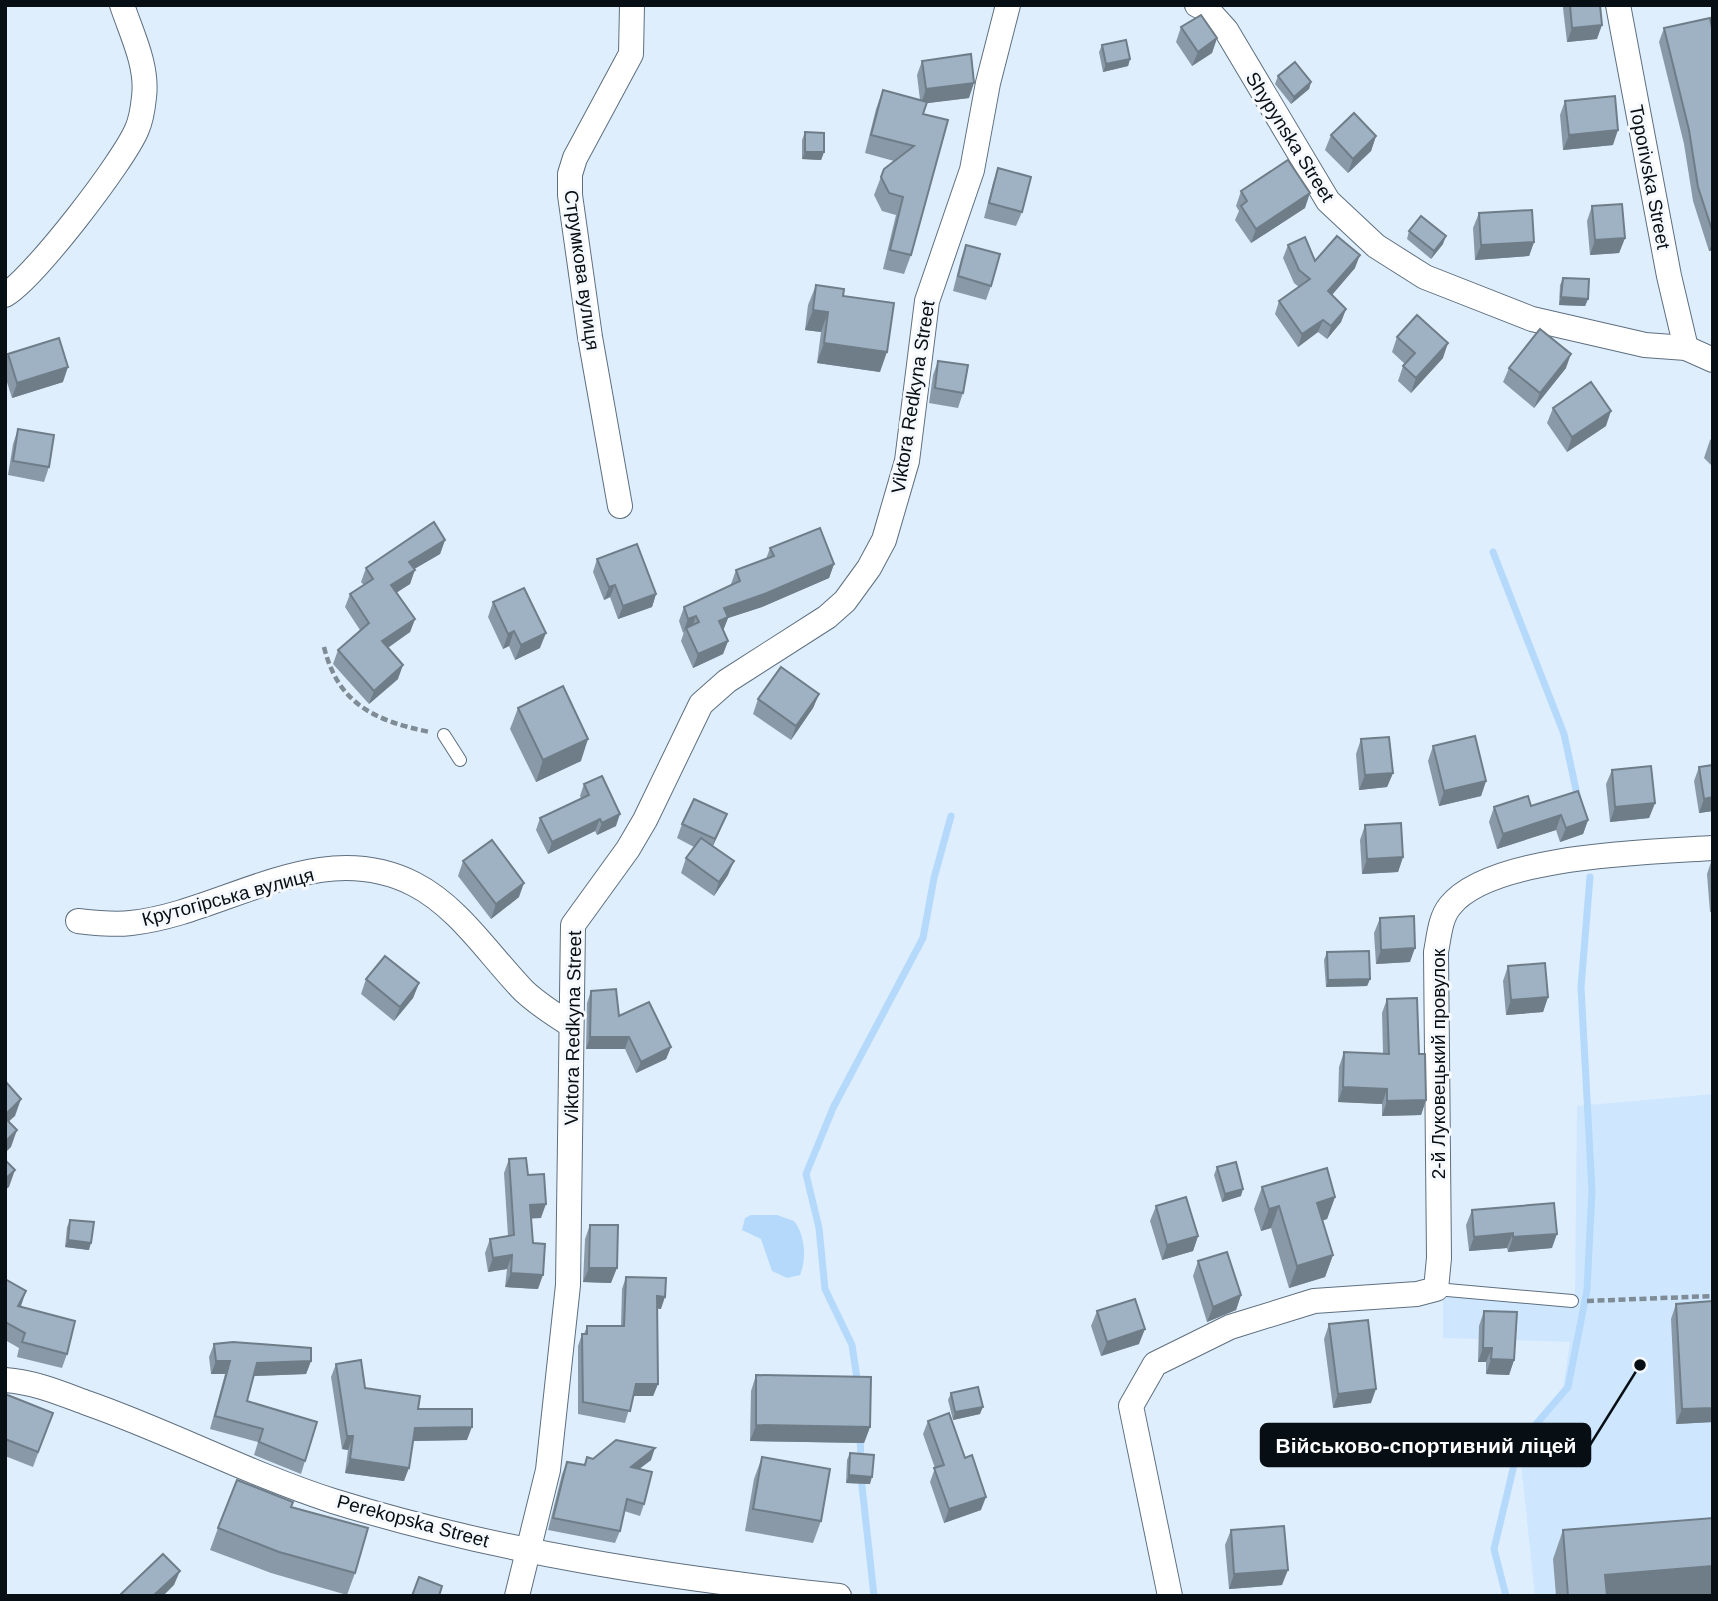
<svg xmlns="http://www.w3.org/2000/svg" width="1718" height="1601" viewBox="0 0 1718 1601" font-family="Helvetica,sans-serif">
  <rect width="100%" height="100%" fill="#deeefd"/>
  <polygon fill="#cee7ff" points="1713,1094 1713,1596 1535,1596 1519,1444 1563,1388 1570,1342 1443,1338 1443,1284 1575,1296 1577,1106"/>
  <path fill="#b5d9fb" d="M751,1215H777L794,1221C805,1235 807,1258 800,1275L787,1278L772,1271L761,1239L742,1230L745,1218Z"/>
  <g fill="none" stroke-linecap="round" stroke-linejoin="round">
    <g stroke="#b5d9fb" stroke-width="7">
      <polyline points="1493,552 1564,734 1578,799"/>
      <polyline points="858,1385 852,1345 825,1289 819,1228 806,1174 833,1108 923,938 934,878 951,816"/>
      <polyline points="860,1435 861,1462"/>
      <polyline points="861,1477 874,1596"/>
      <polyline points="1506,1596 1494,1549 1519,1444 1568,1387 1587,1290 1592,1191 1581,987 1590,877"/>
    </g>
    <defs>
      <g id="service">
        <polyline points="444,735 460,760"/>
        <polyline points="1436,1289 1572,1301"/>
      </g>
      <g id="minor">
        <polyline points="1197,5 1207,9 1226,30 1328,201 1376,246 1425,277 1532,319 1645,345 1686,348 1713,360"/>
        <polyline points="1618,5 1669,276 1686,348"/>
        <path d="M5,295C34,278 124,161 137,129C141,120 143,107 144,97C148,66 132,35 122,5"/>
        <polyline points="620,506 590,337 570,195 570,174 575,158 631,54 632,5"/>
        <path d="M78,921C96,923 114,925 131,923C225,913 318,835 414,884C459,907 489,955 524,991C538,1004 555,1015 571,1025"/>
        <path d="M5,1380C34,1382 60,1393 87,1403C170,1432 249,1474 333,1501C497,1552 669,1578 839,1596"/>
        <polyline points="517,1596 548,1470 568,1285 573,925 628,849 645,820 701,704 727,681 827,617 845,601 869,568 884,540 907,461 927,301 972,170 988,83 1008,5"/>
        <path d="M1170,1596L1131,1406L1155,1364L1230,1327L1314,1301L1417,1294L1436,1289L1439,1258L1436,952C1439,937 1440,918 1450,906C1490,855 1651,852 1713,848"/>
      </g>
    </defs>
    <use href="#service" stroke="#5e6f7f" stroke-width="14"/>
    <use href="#minor" stroke="#5e6f7f" stroke-width="26"/>
    <g stroke="#7f8b95" stroke-width="4.5" stroke-dasharray="7 3.5" stroke-linecap="butt">
      <path d="M324,647C338,704 375,721 430,732"/>
      <polyline points="1587,1301 1713,1296"/>
    </g>
    <use href="#service" stroke="#fff" stroke-width="12"/>
    <use href="#minor" stroke="#fff" stroke-width="24"/>
  </g>
  <g fill="#8999a8">
    <polygon points="1564,5 1600,5 1597,39 1567,42 1563,8"/>
    <polygon points="1181,27 1217,38 1212,53 1192,66 1176,42"/>
    <polygon points="1664,28 1713,33 1713,250 1709,251 1693,201 1684,144 1659,42"/>
    <polygon points="1102,45 1130,59 1128,66 1103,72 1099,52"/>
    <polygon points="922,61 969,98 926,103 923,114 911,255 904,274 883,269 896,215 882,211 874,195 884,169 894,161 865,153 876,109 883,90 920,100 917,75"/>
    <polygon points="1278,76 1311,82 1309,89 1291,104 1275,84"/>
    <polygon points="1565,101 1613,145 1563,150 1560,115"/>
    <polygon points="805,132 824,152 821,160 802,159 802,140"/>
    <polygon points="1331,135 1376,136 1371,151 1348,173 1325,150"/>
    <polygon points="998,168 1022,212 1016,226 984,218 993,183"/>
    <polygon points="1241,191 1305,208 1251,243 1235,220 1239,211 1236,206"/>
    <polygon points="1592,206 1625,238 1619,253 1590,255 1587,221"/>
    <polygon points="1479,213 1534,242 1529,256 1475,260 1473,228"/>
    <polygon points="1409,231 1443,244 1431,259 1407,239"/>
    <polygon points="966,245 991,286 986,300 953,291 961,259"/>
    <polygon points="1288,245 1315,261 1355,268 1332,295 1346,309 1341,322 1327,339 1318,332 1298,347 1275,314 1279,301 1299,287 1294,283 1283,258"/>
    <polygon points="1563,278 1588,299 1585,306 1559,305 1560,285"/>
    <polygon points="816,285 843,296 880,372 817,363 821,332 805,330 808,305"/>
    <polygon points="1397,337 1443,358 1411,393 1398,381 1403,366 1405,364 1392,352"/>
    <polygon points="8,354 63,382 12,398 5,376 5,362"/>
    <polygon points="938,361 963,393 958,408 929,403 933,375"/>
    <polygon points="1509,368 1566,368 1534,408 1503,382"/>
    <polygon points="1553,408 1606,426 1567,452 1547,423"/>
    <polygon points="18,429 49,467 44,482 8,475 13,444"/>
    <polygon points="1713,438 1713,467 1704,458 1710,440"/>
    <polygon points="445,540 440,554 414,569 410,584 396,592 415,619 410,632 388,648 398,679 369,704 333,664 338,650 360,630 345,607 350,594 364,585 361,582 366,568"/>
    <polygon points="770,548 834,564 829,578 762,607 728,618 723,630 728,641 723,654 693,668 681,641 684,632 683,633 679,621 684,607 732,585 731,584 736,570 766,559"/>
    <polygon points="597,559 656,594 652,607 618,619 610,597 604,600 593,572"/>
    <polygon points="493,602 540,648 515,660 509,646 503,649 488,617"/>
    <polygon points="819,694 813,708 791,740 753,714 758,699"/>
    <polygon points="518,708 581,761 536,782 510,729"/>
    <polygon points="1361,739 1393,773 1387,787 1359,790 1356,754"/>
    <polygon points="1433,746 1486,781 1481,796 1439,806 1428,761"/>
    <polygon points="1713,765 1713,811 1699,813 1694,781 1699,767"/>
    <polygon points="1612,770 1655,803 1649,818 1610,822 1606,784"/>
    <polygon points="584,784 616,826 597,835 595,831 548,854 536,830 540,818 581,798 580,796"/>
    <polygon points="1531,806 1588,820 1583,834 1560,842 1556,830 1497,849 1489,822 1494,807"/>
    <polygon points="682,824 721,828 713,846 728,875 714,896 681,873 686,858 694,847 677,838"/>
    <polygon points="1365,825 1403,857 1398,872 1362,874 1360,840"/>
    <polygon points="1712,859 1713,912 1710,912 1707,874"/>
    <polygon points="463,861 519,897 491,919 458,876"/>
    <polygon points="1380,918 1410,962 1376,964 1374,933"/>
    <polygon points="1327,952 1370,979 1367,986 1326,987 1324,960"/>
    <polygon points="1508,966 1548,997 1543,1012 1506,1015 1503,981"/>
    <polygon points="366,979 419,983 413,998 394,1021 361,994"/>
    <polygon points="591,991 619,1016 671,1047 666,1059 636,1073 625,1049 586,1049 587,1003"/>
    <polygon points="1387,999 1419,1054 1426,1100 1421,1115 1382,1116 1382,1104 1338,1102 1339,1067 1344,1052 1383,1053 1382,1013"/>
    <polygon points="509,1159 528,1175 541,1218 531,1218 538,1289 505,1287 507,1269 488,1272 485,1253 490,1239 508,1236 504,1173"/>
    <polygon points="1217,1167 1241,1196 1222,1202 1214,1175"/>
    <polygon points="1262,1187 1335,1197 1327,1219 1322,1221 1333,1255 1325,1277 1289,1288 1271,1228 1261,1231 1254,1209"/>
    <polygon points="1156,1206 1198,1236 1193,1251 1162,1260 1150,1221"/>
    <polygon points="1472,1210 1552,1248 1508,1252 1507,1248 1469,1251 1466,1225"/>
    <polygon points="70,1220 89,1250 65,1247 67,1227"/>
    <polygon points="590,1225 611,1283 583,1282 585,1239"/>
    <polygon points="1198,1261 1241,1295 1236,1310 1207,1322 1193,1276"/>
    <polygon points="626,1277 661,1309 657,1308 658,1384 653,1396 633,1396 625,1423 578,1414 578,1346 582,1334 584,1334 587,1326 621,1326 622,1289"/>
    <polygon points="5,1279 20,1307 67,1354 62,1368 17,1357 19,1348 5,1340"/>
    <polygon points="1676,1304 1713,1308 1713,1422 1676,1424 1671,1319"/>
    <polygon points="1097,1311 1139,1344 1101,1356 1091,1326"/>
    <polygon points="1484,1311 1514,1360 1509,1375 1486,1374 1486,1362 1478,1362 1479,1326"/>
    <polygon points="1329,1324 1371,1403 1333,1408 1324,1339"/>
    <polygon points="214,1344 311,1361 306,1374 254,1376 247,1401 305,1461 301,1474 254,1455 258,1442 210,1429 225,1374 211,1374 209,1357"/>
    <polygon points="336,1364 365,1388 418,1409 467,1440 413,1441 404,1481 345,1473 348,1450 342,1449 331,1377"/>
    <polygon points="756,1375 870,1427 864,1443 750,1441 751,1391"/>
    <polygon points="951,1393 980,1414 953,1420 948,1400"/>
    <polygon points="5,1394 53,1413 33,1467 5,1456"/>
    <polygon points="928,1421 981,1510 944,1523 930,1482 935,1468 923,1434"/>
    <polygon points="850,1453 870,1484 846,1483 847,1460"/>
    <polygon points="587,1457 593,1459 651,1460 639,1469 644,1504 640,1516 624,1511 620,1531 615,1543 548,1530 562,1474 567,1462 584,1465"/>
    <polygon points="762,1457 821,1521 813,1543 745,1531 754,1479"/>
    <polygon points="291,1507 355,1573 347,1595 271,1573 210,1550 218,1528"/>
    <polygon points="1231,1530 1282,1585 1229,1589 1225,1545"/>
    <polygon points="1563,1530 1713,1594 1689,1596 1556,1596 1553,1559"/>
  </g>
  <g fill="#6f7d88">
    <polygon points="1602,25 1597,39 1567,42 1572,28"/>
    <polygon points="1217,38 1212,53 1192,66 1198,52"/>
    <polygon points="1130,59 1128,66 1103,72 1106,64"/>
    <polygon points="1311,82 1309,89 1291,104 1294,97"/>
    <polygon points="974,83 969,98 921,104 926,89"/>
    <polygon points="1618,130 1613,145 1563,150 1569,135"/>
    <polygon points="1376,136 1371,151 1348,173 1353,159"/>
    <polygon points="805,152 824,152 821,160 802,159"/>
    <polygon points="1310,193 1305,208 1251,243 1256,229"/>
    <polygon points="1446,236 1443,244 1431,259 1434,251"/>
    <polygon points="1625,238 1619,253 1590,255 1595,240"/>
    <polygon points="1713,241 1713,250 1709,251"/>
    <polygon points="1534,242 1529,256 1475,260 1481,245"/>
    <polygon points="1360,255 1355,268 1324,304 1328,291"/>
    <polygon points="1561,297 1588,299 1585,306 1559,305"/>
    <polygon points="1346,309 1341,322 1327,339 1331,326"/>
    <polygon points="813,310 828,312 821,332 805,330"/>
    <polygon points="1323,320 1318,332 1298,347 1302,334"/>
    <polygon points="824,343 887,352 880,372 817,363"/>
    <polygon points="1448,343 1443,358 1411,393 1416,378"/>
    <polygon points="1571,354 1566,368 1534,408 1540,393"/>
    <polygon points="68,367 63,382 12,398 17,383"/>
    <polygon points="1611,411 1606,426 1567,452 1572,437"/>
    <polygon points="445,540 440,554 404,575 409,562"/>
    <polygon points="834,564 829,578 762,607 728,618 723,631 719,621 724,608"/>
    <polygon points="415,570 410,584 387,599 391,585"/>
    <polygon points="615,585 610,597 604,600 609,587"/>
    <polygon points="656,594 652,607 618,619 623,606"/>
    <polygon points="696,616 691,630 686,628 683,633 688,619"/>
    <polygon points="415,619 410,632 377,655 382,641"/>
    <polygon points="514,631 509,646 503,649 508,634"/>
    <polygon points="546,633 540,648 515,660 521,645"/>
    <polygon points="728,641 723,654 693,668 698,654"/>
    <polygon points="403,665 398,679 369,704 374,691"/>
    <polygon points="819,694 813,708 791,740 796,726"/>
    <polygon points="588,739 581,761 536,782 543,760"/>
    <polygon points="1393,773 1387,787 1359,790 1365,775"/>
    <polygon points="1486,781 1481,796 1439,806 1444,791"/>
    <polygon points="1713,797 1713,811 1699,813 1704,799"/>
    <polygon points="1655,803 1649,818 1610,822 1615,807"/>
    <polygon points="620,814 616,826 597,835 602,823"/>
    <polygon points="727,814 721,828 709,854 715,839"/>
    <polygon points="1561,815 1556,830 1497,849 1503,834"/>
    <polygon points="600,819 595,831 548,854 552,842"/>
    <polygon points="1588,820 1583,834 1560,842 1566,828"/>
    <polygon points="1403,857 1398,872 1362,874 1367,859"/>
    <polygon points="734,861 728,875 714,896 719,882"/>
    <polygon points="524,883 519,897 491,919 496,904"/>
    <polygon points="1415,948 1410,962 1376,964 1381,950"/>
    <polygon points="1370,979 1367,986 1326,987 1328,980"/>
    <polygon points="419,983 413,998 394,1021 400,1007"/>
    <polygon points="1548,997 1543,1012 1506,1015 1511,1000"/>
    <polygon points="590,1037 629,1037 625,1049 586,1049"/>
    <polygon points="671,1047 666,1059 636,1073 641,1062"/>
    <polygon points="1343,1087 1387,1089 1382,1104 1338,1102"/>
    <polygon points="21,1099 15,1116 5,1125 5,1115"/>
    <polygon points="1426,1100 1421,1115 1382,1116 1387,1101"/>
    <polygon points="17,1130 11,1147 5,1153 5,1142"/>
    <polygon points="15,1170 9,1187 5,1190 5,1179"/>
    <polygon points="1243,1189 1241,1196 1222,1202 1225,1194"/>
    <polygon points="1335,1197 1327,1219 1309,1224 1317,1203"/>
    <polygon points="546,1204 541,1218 525,1219 530,1205"/>
    <polygon points="1279,1206 1271,1228 1261,1231 1269,1209"/>
    <polygon points="1513,1233 1507,1248 1469,1251 1474,1237"/>
    <polygon points="1557,1234 1552,1248 1508,1252 1513,1237"/>
    <polygon points="1198,1236 1193,1251 1162,1260 1167,1245"/>
    <polygon points="68,1240 91,1243 89,1250 65,1247"/>
    <polygon points="512,1255 507,1269 488,1272 493,1258"/>
    <polygon points="1333,1255 1325,1277 1289,1288 1297,1266"/>
    <polygon points="589,1268 617,1268 611,1283 583,1282"/>
    <polygon points="511,1273 543,1275 538,1289 505,1287"/>
    <polygon points="26,1291 21,1306 12,1321 18,1306"/>
    <polygon points="1241,1295 1236,1310 1207,1322 1213,1307"/>
    <polygon points="657,1296 665,1297 661,1309 652,1308"/>
    <polygon points="1145,1329 1139,1344 1101,1356 1107,1342"/>
    <polygon points="1483,1348 1492,1348 1486,1362 1478,1362"/>
    <polygon points="1491,1359 1514,1360 1509,1375 1486,1374"/>
    <polygon points="216,1361 230,1361 225,1374 211,1374"/>
    <polygon points="311,1361 306,1374 253,1376 257,1363"/>
    <polygon points="636,1384 658,1384 653,1396 632,1396"/>
    <polygon points="1376,1389 1371,1403 1333,1408 1338,1394"/>
    <polygon points="983,1407 980,1414 953,1420 955,1412"/>
    <polygon points="1713,1408 1713,1422 1676,1424 1682,1409"/>
    <polygon points="756,1425 870,1427 864,1443 750,1441"/>
    <polygon points="472,1427 467,1440 410,1441 415,1428"/>
    <polygon points="347,1436 353,1436 348,1450 342,1449"/>
    <polygon points="655,1448 651,1460 626,1479 631,1467"/>
    <polygon points="350,1459 409,1468 404,1481 345,1473"/>
    <polygon points="849,1475 872,1477 870,1484 846,1483"/>
    <polygon points="986,1497 981,1510 944,1523 949,1509"/>
    <polygon points="1713,1566 1713,1594 1689,1596 1597,1596 1605,1575"/>
    <polygon points="1288,1570 1282,1585 1229,1589 1234,1574"/>
    <polygon points="180,1571 174,1585 163,1596 153,1596"/>
  </g>
  <g fill="#9fb2c3" stroke="#6f7d88" stroke-width="2">
    <polygon points="1570,5 1600,5 1602,25 1572,28"/>
    <polygon points="1201,15 1217,38 1198,52 1181,27"/>
    <polygon points="1710,18 1713,33 1713,233 1698,187 1689,130 1664,28"/>
    <polygon points="1126,40 1130,59 1106,64 1102,45"/>
    <polygon points="971,54 974,83 926,89 922,61"/>
    <polygon points="1295,62 1311,82 1294,97 1278,76"/>
    <polygon points="883,90 927,102 923,114 948,120 911,255 890,250 903,197 889,193 881,177 884,169 914,146 871,135"/>
    <polygon points="1615,96 1618,130 1569,135 1565,101"/>
    <polygon points="1354,113 1376,136 1353,159 1331,135"/>
    <polygon points="805,132 824,133 824,152 805,152"/>
    <polygon points="1288,160 1310,193 1256,229 1241,206 1247,201 1241,191"/>
    <polygon points="998,168 1031,177 1022,212 989,203"/>
    <polygon points="1622,204 1625,238 1595,240 1592,206"/>
    <polygon points="1532,210 1534,242 1481,245 1479,213"/>
    <polygon points="1421,216 1446,236 1434,251 1409,231"/>
    <polygon points="1337,236 1360,255 1328,291 1346,309 1331,326 1323,320 1302,334 1279,301 1310,279 1299,270 1288,245 1305,237 1315,261"/>
    <polygon points="966,245 1000,254 991,286 958,276"/>
    <polygon points="1563,278 1589,279 1588,299 1561,297"/>
    <polygon points="816,285 844,289 843,296 894,303 887,352 824,343 828,312 813,310"/>
    <polygon points="1417,315 1448,343 1416,378 1403,366 1415,353 1397,337"/>
    <polygon points="1540,329 1571,354 1540,393 1509,368"/>
    <polygon points="59,338 68,367 17,383 8,354"/>
    <polygon points="938,361 968,365 963,393 935,388"/>
    <polygon points="1591,382 1611,411 1572,437 1553,408"/>
    <polygon points="18,429 54,435 49,467 13,461"/>
    <polygon points="434,522 445,540 409,562 415,570 391,585 415,619 382,641 403,665 374,691 338,650 369,623 350,594 373,579 366,568"/>
    <polygon points="820,528 834,564 767,593 724,608 728,617 719,621 728,641 698,654 686,628 699,622 696,616 688,619 684,607 740,581 736,570 774,556 770,548"/>
    <polygon points="637,544 656,594 623,606 615,585 609,587 597,559"/>
    <polygon points="524,588 546,633 521,645 514,631 508,634 493,602"/>
    <polygon points="781,667 819,694 796,726 758,699"/>
    <polygon points="563,686 588,739 543,760 518,708"/>
    <polygon points="1475,736 1486,781 1444,791 1433,746"/>
    <polygon points="1389,737 1393,773 1365,775 1361,739"/>
    <polygon points="1713,765 1713,797 1704,799 1699,767"/>
    <polygon points="1651,766 1655,803 1615,807 1612,770"/>
    <polygon points="602,776 620,814 602,823 600,819 552,842 540,818 589,795 584,784"/>
    <polygon points="1578,791 1588,820 1566,828 1561,815 1503,834 1494,807 1528,796 1531,806"/>
    <polygon points="694,799 727,814 715,839 682,824"/>
    <polygon points="1401,823 1403,857 1367,859 1365,825"/>
    <polygon points="701,838 734,861 719,882 686,858"/>
    <polygon points="492,840 524,883 496,904 463,861"/>
    <polygon points="1414,916 1415,948 1381,950 1380,918"/>
    <polygon points="1369,951 1370,979 1328,980 1327,952"/>
    <polygon points="385,956 419,983 400,1007 366,979"/>
    <polygon points="1545,963 1548,997 1511,1000 1508,966"/>
    <polygon points="616,989 619,1016 649,1002 671,1047 641,1062 629,1037 590,1037 591,991"/>
    <polygon points="1417,998 1419,1054 1425,1054 1426,1100 1387,1101 1387,1089 1343,1087 1344,1052 1389,1054 1387,999"/>
    <polygon points="5,1081 21,1099 5,1115"/>
    <polygon points="5,1118 17,1130 5,1142"/>
    <polygon points="526,1158 528,1175 544,1174 546,1204 530,1205 533,1243 545,1244 543,1275 511,1273 512,1255 493,1258 490,1239 514,1235 509,1159"/>
    <polygon points="5,1160 15,1170 5,1179"/>
    <polygon points="1236,1162 1243,1189 1225,1194 1217,1167"/>
    <polygon points="1327,1168 1335,1197 1317,1203 1333,1255 1297,1266 1279,1206 1269,1209 1262,1187"/>
    <polygon points="1186,1197 1198,1236 1167,1245 1156,1206"/>
    <polygon points="1554,1203 1557,1234 1513,1237 1513,1233 1474,1237 1472,1210"/>
    <polygon points="70,1220 94,1222 91,1243 68,1240"/>
    <polygon points="590,1225 618,1225 617,1268 589,1268"/>
    <polygon points="1227,1252 1241,1295 1213,1307 1198,1261"/>
    <polygon points="626,1277 666,1278 665,1297 657,1296 658,1384 636,1384 630,1411 583,1402 582,1334 587,1334 587,1326 624,1326"/>
    <polygon points="5,1279 26,1291 18,1306 75,1321 67,1354 22,1342 25,1333 5,1322"/>
    <polygon points="1135,1299 1145,1329 1107,1342 1097,1311"/>
    <polygon points="1712,1301 1713,1408 1682,1409 1676,1304"/>
    <polygon points="1484,1311 1517,1312 1514,1360 1491,1359 1492,1348 1483,1348"/>
    <polygon points="1368,1320 1376,1389 1338,1394 1329,1324"/>
    <polygon points="233,1342 311,1348 311,1361 257,1363 247,1401 317,1422 305,1461 259,1442 263,1429 215,1416 230,1361 216,1361 214,1344"/>
    <polygon points="361,1360 365,1388 420,1396 418,1409 472,1409 472,1427 415,1428 409,1468 350,1459 353,1436 347,1436 336,1364"/>
    <polygon points="756,1375 871,1377 870,1427 756,1425"/>
    <polygon points="978,1387 983,1407 955,1412 951,1393"/>
    <polygon points="5,1394 53,1413 38,1452 5,1439"/>
    <polygon points="949,1413 965,1458 972,1455 986,1497 949,1509 934,1468 944,1465 928,1421"/>
    <polygon points="616,1440 655,1448 631,1467 652,1472 644,1504 627,1499 620,1531 553,1518 567,1462 585,1465 587,1457 593,1459"/>
    <polygon points="850,1453 874,1455 872,1477 849,1475"/>
    <polygon points="762,1457 830,1469 821,1521 753,1509"/>
    <polygon points="237,1480 293,1502 291,1507 368,1528 355,1573 279,1552 218,1528"/>
    <polygon points="1713,1518 1713,1566 1605,1575 1607,1596 1568,1596 1563,1530"/>
    <polygon points="1284,1526 1288,1570 1234,1574 1231,1530"/>
    <polygon points="163,1554 180,1571 153,1596 123,1596 121,1594"/>
    <polygon points="419,1577 442,1586 439,1596 412,1596"/>
  </g>
  <g text-anchor="middle" dominant-baseline="central" stroke-width="6" stroke-linejoin="round" paint-order="stroke">
    <g font-size="19" fill="#080f14" stroke="#f5f9fd">
      <text transform="translate(1290 137) rotate(58)">Shypynska Street</text>
      <text transform="translate(1650 177) rotate(79)">Toporivska Street</text>
      <text transform="translate(582 270) rotate(82)">Струмкова вулиця</text>
      <text transform="translate(913 397) rotate(-81)">Viktora Redkyna Street</text>
      <text transform="translate(228 897) rotate(-15)">Крутогірська вулиця</text>
      <text transform="translate(573 1028) rotate(-89)">Viktora Redkyna Street</text>
      <text transform="translate(1438 1064) rotate(-90)">2-й Луковецький провулок</text>
      <text transform="translate(413 1521) rotate(15)">Perekopska Street</text>
    </g>
  </g>
  <path fill="none" stroke="#080f14" stroke-width="2.5" d="M1640 1365L1590 1445"/>
  <circle fill="#080f14" stroke="#f5f9fd" stroke-width="2.5" cx="1640" cy="1365" r="7"/>
  <rect fill="#080f14" stroke="#080f14" stroke-width="2.5" x="1261" y="1424" width="329" height="42" rx="7"/>
  <g font-size="21" text-anchor="middle" font-weight="bold" fill="#fff">
    <text x="1426" y="1453">Військово-спортивний ліцей</text>
  </g>
  <rect width="1718" height="1601" fill="none" stroke="#080f14" stroke-width="14"/>
</svg>
